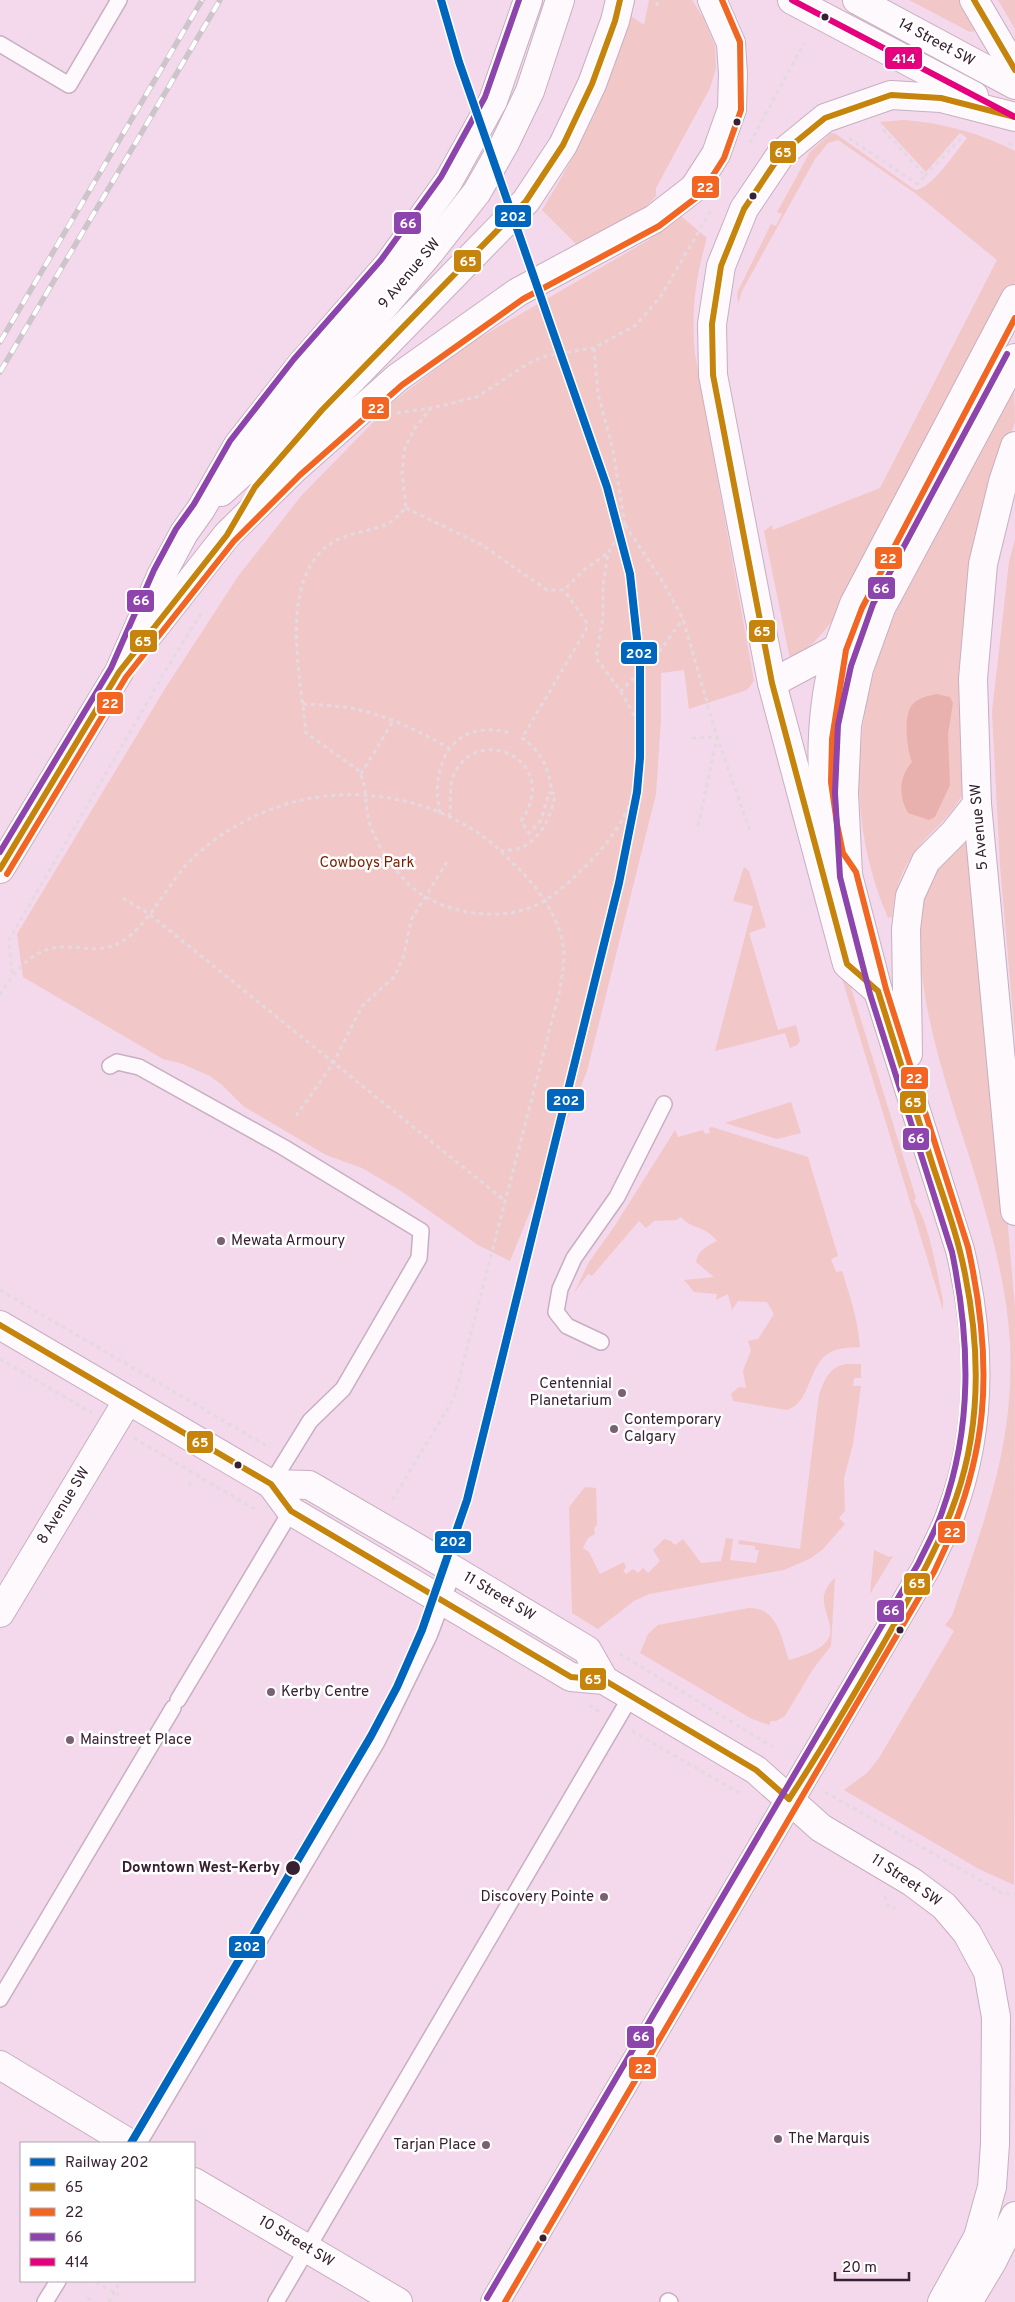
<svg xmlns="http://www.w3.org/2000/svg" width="1015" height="2302" viewBox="0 0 1015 2302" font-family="Overpass,sans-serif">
  <rect width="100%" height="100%" fill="#f4d8ec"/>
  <g fill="#f2c7c7">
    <path d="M649,0H692L704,19L715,46L716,68L710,88L656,188V196L643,210L577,245L542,210C581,148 611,86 631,16L644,25Z"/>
    <polygon points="909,0 959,0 975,31 970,32"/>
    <polygon points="998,0 1015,0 1015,29"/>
    <path d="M904,120C944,123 979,133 1015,151V282L834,618C822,635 809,650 790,659L764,531L772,525L773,530L880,488L997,260L915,193L838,140L828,143L815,159L742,291L738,304L737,293L771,224L776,226L782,214L777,212L780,207L810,152L831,133L836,134L915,190C932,189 956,151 967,138L960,133L926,172L880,122Z"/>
    <path d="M681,216L707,238C695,280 691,310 695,354L754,681L747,690L689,709L684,670L661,673V720L656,794L587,1071L510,1261L478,1245L401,1191L362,1168L326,1155L243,1106L222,1085L210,1076L180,1063L163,1059L23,977L17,934L166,687L239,575L302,495L394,401L472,342L647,241Z"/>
    <path d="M1014,388L1015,422L1006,449L963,793C950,819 933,828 917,849C901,869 894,892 892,917L888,918C845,819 852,712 895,614Z"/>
    <polygon points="1015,539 1015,1036 1000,866 992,712 1009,562"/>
    <path d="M796,810L916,1198L914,1201C929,1221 937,1274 943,1300V1310L791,811Z"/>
    <path d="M968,842L1006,1204L1015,1308L1014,1885L979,1869L844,1790L867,1773L879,1758L954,1631L945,1625L952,1616C984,1522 1015,1444 1010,1343C1007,1286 991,1230 975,1175C953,1100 882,924 946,859C953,853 959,845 968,842Z"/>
    <polygon points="744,867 749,871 766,927 749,933 778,1030 796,1025 800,1041 797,1045 790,1048 785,1033 715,1051 753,906 733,901"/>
    <polygon points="791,1102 801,1133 777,1139 725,1123"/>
    <path d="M712,1127L808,1157L838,1256L831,1259L836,1272L842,1271C850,1296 858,1320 860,1347C849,1348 836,1347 826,1355C808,1369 810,1404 786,1410L733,1401L731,1394L739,1387L746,1388L743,1371L751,1350L748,1341L758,1339L774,1314L767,1302L738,1301L732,1310L728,1294L716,1300L717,1294L694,1292L684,1280L714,1277L696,1262C698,1250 707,1246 717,1241C705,1225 692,1230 681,1217L676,1220L654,1221L646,1228L639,1221L592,1276L588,1274L574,1293L589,1262L614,1227L675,1130L678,1137L703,1130L705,1134L710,1133L709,1128Z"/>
    <path d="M846,1364H861V1378H854L853,1386H861L853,1444L844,1478L845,1511L839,1518L845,1524L823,1549L811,1558L784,1570L649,1594L634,1601L598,1629L572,1613L569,1507L585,1487L596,1488L597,1525L594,1528L595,1534L588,1538L583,1548L589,1552L600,1574L624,1562L626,1568L623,1570L626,1574L633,1569L638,1573L643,1568L648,1573L660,1561L653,1550L664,1539L671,1541L675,1545L683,1539L701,1563L721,1561L726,1538L733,1539L730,1560L756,1563L759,1550H755V1546L738,1544L739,1540L800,1549L819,1395C825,1379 829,1367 846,1364Z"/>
    <polygon points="874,1550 889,1557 893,1556 870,1594"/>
    <path d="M835,1578L831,1646L813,1669L785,1716L776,1721H771L769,1725L752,1719L640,1653L648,1634L658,1625L749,1608C778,1608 781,1638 789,1660C872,1637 798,1610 835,1578Z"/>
  </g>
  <path fill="#e9b1ae" d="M937,694L950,697L953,703L948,734L950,785L935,817L929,820L908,813C898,796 899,777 912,762C907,751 903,715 912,705C919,697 928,696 937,694Z"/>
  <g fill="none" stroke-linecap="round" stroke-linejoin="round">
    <defs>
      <g id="lane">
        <polyline points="0,44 69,85 119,0"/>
        <polyline points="110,1066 117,1062 139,1067 283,1147 421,1231 419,1258 343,1389 310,1421 271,1484"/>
        <polyline points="601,1342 567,1326 556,1312 560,1289 574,1258 617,1197 664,1104"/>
        <polyline points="178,1700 291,1511"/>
        <polyline points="0,1999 173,1708"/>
        <polyline points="139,2143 377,1742 429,1636 454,1570"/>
        <polyline points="668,2301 670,2302"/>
        <polyline points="45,2302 58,2281"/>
        <polyline points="276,2302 631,1696"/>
      </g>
      <g id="street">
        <polyline points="0,1613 128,1400"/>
        <polyline points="0,2065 129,2143"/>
        <polyline points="194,2182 398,2302"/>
      </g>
      <g id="secondary">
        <polyline points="792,0 974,96"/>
        <polyline points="857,0 1015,85"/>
        <polyline points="974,0 1015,70"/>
        <polyline points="1015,446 1003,482 983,564 973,679 977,804 1015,1211"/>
        <polyline points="264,477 322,410 526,201 563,145 592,84 615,21 620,0"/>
        <polyline points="221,492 243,472 430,252 477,192 505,143 530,91 560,0"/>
        <polyline points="145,639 227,535 294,469 397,378 518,292 654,219 694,188 716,154 732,109 733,74 731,43 712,0"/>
        <polyline points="772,683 838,648"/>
        <path d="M832,843C818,782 819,708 838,647C843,633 849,618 854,604L1015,299"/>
        <polyline points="0,869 119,672 162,574 184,533 201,509 238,445 301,365 388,265 448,182 493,101 528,0"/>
        <polyline points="878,991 847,964 772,683 713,375 712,324 721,266 744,209 781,154 825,118 891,95 941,98 1015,117"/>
        <polyline points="908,1054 906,929 910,896 926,861 954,833 977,804"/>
        <polyline points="0,1325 271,1484 291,1511 571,1677 604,1680 756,1770 821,1828 912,1882 944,1906 967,1933 988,1972 996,2017 995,2144 992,2187 978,2237 942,2302"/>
        <polyline points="271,1484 309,1485 419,1549 587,1650 604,1680"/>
        <path d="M495,2302L926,1568C934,1551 943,1534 950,1516C983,1430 981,1338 960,1250L878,991L848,875L844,793L847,725L859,669L881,608L1015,358"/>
        <polyline points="968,2302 992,2262 1015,2216"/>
      </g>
    </defs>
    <use href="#lane" stroke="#c7afc1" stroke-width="18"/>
    <use href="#street" stroke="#c7afc1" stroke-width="30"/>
    <use href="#secondary" stroke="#c7afc1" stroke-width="30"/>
    <g stroke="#e3dae0" stroke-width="3" stroke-dasharray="4 4" stroke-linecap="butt">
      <polyline points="657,6 658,0"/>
      <polyline points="849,138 917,184 925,176 880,126"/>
      <polyline points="750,143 804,43"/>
      <polyline points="1009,143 1015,147"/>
      <polyline points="925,176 964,135"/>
      <path d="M594,348L598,394L613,450L625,525L608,553L603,586V617L596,658C610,677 627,697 635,719C637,726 637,734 638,741C645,799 613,842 573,878C560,890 546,902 529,908C494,921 444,913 414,889C395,873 373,841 368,817C365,801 367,783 358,770L306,733C301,678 276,574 335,541C351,533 369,531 385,525C393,522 400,513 406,508L402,472L405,448L414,429L431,408L477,397L529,363L545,356L594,348L636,325L661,296L713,207"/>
      <polyline points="397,413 430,408"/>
      <polyline points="406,508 482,545 547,590 564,590 585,569 608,553"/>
      <polyline points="625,525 663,582 683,619 717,737 750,831"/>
      <polyline points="620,692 659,652 683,619"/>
      <path d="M303,704C318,705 334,705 349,708C386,714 418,731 449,748"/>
      <polyline points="692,738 717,737 698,827"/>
      <polyline points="361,774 393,721"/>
      <path d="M440,813C429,763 454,717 511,733"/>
      <path d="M449,817C452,802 448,786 455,772C481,723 562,762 521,821L529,833L541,820L549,793H552"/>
      <path d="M500,851C506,850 514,850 520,848C541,840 552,815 555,794L552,793C549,769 542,752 522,738L586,630L587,623L564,590"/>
      <polyline points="123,898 149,914 504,1200"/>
      <polyline points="12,973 9,940 169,665 202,612"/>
      <path d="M0,995C15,969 37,944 70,947C89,948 104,952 121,942C148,926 166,887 187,864C201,849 220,835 238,825C314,780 413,786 484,837C495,845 505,856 515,865C538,887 561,919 564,952C565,964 561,978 560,990L454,1398L390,1504"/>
      <polyline points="296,1116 334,1062 362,1006 395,976 404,955 411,920 447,862"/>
      <polyline points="0,1290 270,1448"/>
      <polyline points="0,1359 92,1413"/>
      <polyline points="134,1438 258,1511"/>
      <polyline points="189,1486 191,1482"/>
      <polyline points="620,1654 773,1747"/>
      <polyline points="589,1705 600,1712"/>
      <polyline points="632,1731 741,1794"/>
      <polyline points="825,1792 1002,1893 1015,1894"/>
      <polyline points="885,1896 889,1908 897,1908 899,1905"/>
      <polyline points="96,2282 119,2295"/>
      <polyline points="87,2298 94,2302"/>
      <polyline points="109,2302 120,2281"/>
    </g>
    <use href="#lane" stroke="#fdf9fc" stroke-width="15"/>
    <use href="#street" stroke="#fdf9fc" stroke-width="28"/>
    <use href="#secondary" stroke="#fdf9fc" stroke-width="28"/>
    <defs>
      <g id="rail">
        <polyline points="0,342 202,0"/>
        <polyline points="0,372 220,0"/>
      </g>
    </defs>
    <use href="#rail" stroke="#cec5cc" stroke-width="5.5"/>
    <use href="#rail" stroke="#fff" stroke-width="4" stroke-dasharray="11" stroke-linecap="butt"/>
    <defs>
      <g id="bus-1">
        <polyline points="974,0 1015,70"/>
        <polyline points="0,869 119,672 227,535 255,487 322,410 526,201 563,145 592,84 615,21 620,0"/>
        <polyline points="0,1325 271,1484 291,1511 571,1677 604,1680 756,1770 789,1799"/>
        <path d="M789,1799C822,1749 852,1698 882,1646C909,1598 938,1550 956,1498C981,1426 980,1348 965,1274C958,1237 945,1202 933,1166C915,1107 896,1049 878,991L847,964L772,683L713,375L712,324L721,266L744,209L781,154L825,118L891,95L941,98L1015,117"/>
      </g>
      <g id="bus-2">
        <polyline points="7,874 126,677 234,541 300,475 402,385 523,299 659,226 701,194 724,158 741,110 740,42 722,0"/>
        <path d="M505,2302L934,1572C989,1460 995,1369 968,1247L886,989L856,872L843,853L837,824L831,782L832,739L846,650L862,608L1015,318"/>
      </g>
      <g id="bus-3">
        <polyline points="0,852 111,668 154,570 176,529 194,504 230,441 294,359 381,260 441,177 485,97 519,0"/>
        <path d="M487,2298L918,1564C926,1547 936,1530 942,1512C973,1426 970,1340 952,1252L870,994L840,877L835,793L838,725L851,666L873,604L1007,354"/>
      </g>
      <polyline id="bus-4" points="792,0 1015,117"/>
    </defs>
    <use href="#bus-1" stroke="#fff" stroke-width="10"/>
    <use href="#bus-2" stroke="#fff" stroke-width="10"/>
    <use href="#bus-3" stroke="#fff" stroke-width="10"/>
    <use href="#bus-4" stroke="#fff" stroke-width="10"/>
    <use href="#bus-1" stroke="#c7840c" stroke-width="6"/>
    <use href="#bus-2" stroke="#f26522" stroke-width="6"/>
    <use href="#bus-3" stroke="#8e44ad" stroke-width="6"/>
    <use href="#bus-4" stroke="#e5007d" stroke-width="6"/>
    <defs>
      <polyline id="rail-1" points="131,2143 371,1736 397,1687 422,1630 467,1500 619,883 637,792 640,758 640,666 630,574 607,487 459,62 441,0"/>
    </defs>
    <use href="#rail-1" stroke="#fff" stroke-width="11"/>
    <use href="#rail-1" stroke="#0065bd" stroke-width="8"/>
  </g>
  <g fill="#372031" stroke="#fff" stroke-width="2">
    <circle cx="825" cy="17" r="4.5"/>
    <circle cx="737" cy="122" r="4.5"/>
    <circle cx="753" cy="196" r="4.5"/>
    <circle cx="238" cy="1465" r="4.5"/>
    <circle cx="900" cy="1630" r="4.5"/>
    <circle cx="293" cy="1868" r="8"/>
    <circle cx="543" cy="2238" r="4.5"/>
  </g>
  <g fill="#796072" stroke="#fff" stroke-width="2">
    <circle cx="221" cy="1241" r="5"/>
    <circle cx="622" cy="1393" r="5"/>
    <circle cx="614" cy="1429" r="5"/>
    <circle cx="271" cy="1692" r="5"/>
    <circle cx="70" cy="1740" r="5"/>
    <circle cx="604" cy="1897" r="5"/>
    <circle cx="778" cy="2139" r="5"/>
    <circle cx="486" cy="2145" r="5"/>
  </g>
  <g text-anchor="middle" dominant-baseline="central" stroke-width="5" stroke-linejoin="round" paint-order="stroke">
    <g font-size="15" fill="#372031" stroke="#fff">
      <text transform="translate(936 43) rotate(28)">14 Street SW</text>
      <text transform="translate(410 274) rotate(-50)">9 Avenue SW</text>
      <text transform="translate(980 827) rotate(-95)">5 Avenue SW</text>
      <text transform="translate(64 1506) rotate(-59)">8 Avenue SW</text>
      <text transform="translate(499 1597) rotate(31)">11 Street SW</text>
      <text transform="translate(906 1881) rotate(34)">11 Street SW</text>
      <text transform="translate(296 2242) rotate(31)">10 Street SW</text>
    </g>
    <g font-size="15" fill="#7a1e00" stroke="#fff">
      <text x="367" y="863">Cowboys Park</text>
    </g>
    <g font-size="15" fill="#372031" stroke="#fff" text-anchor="start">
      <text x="231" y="1241">Mewata Armoury</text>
      <text x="612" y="1384" text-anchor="end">Centennial<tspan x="612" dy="17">Planetarium</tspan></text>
      <text x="624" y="1420">Contemporary<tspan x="624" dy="17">Calgary</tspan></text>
      <text x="281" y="1692">Kerby Centre</text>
      <text x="80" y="1740">Mainstreet Place</text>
      <text x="594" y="1897" text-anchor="end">Discovery Pointe</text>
      <text x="788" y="2139">The Marquis</text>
      <text x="476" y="2145" text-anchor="end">Tarjan Place</text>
    </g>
    <g font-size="15" font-weight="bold" fill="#372031" stroke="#fff" text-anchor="end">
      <text x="280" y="1868">Downtown West–Kerby</text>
    </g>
  </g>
  <g stroke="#fff" stroke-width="2">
    <rect x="884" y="46" width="39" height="24" rx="5" fill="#e5007d"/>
    <rect x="769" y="140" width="28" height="24" rx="5" fill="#c7840c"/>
    <rect x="691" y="175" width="29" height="24" rx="5" fill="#f26522"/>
    <rect x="494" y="204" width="38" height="24" rx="5" fill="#0065bd"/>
    <rect x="393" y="211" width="29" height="24" rx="5" fill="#8e44ad"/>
    <rect x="453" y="249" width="29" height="24" rx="5" fill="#c7840c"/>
    <rect x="361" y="396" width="29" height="24" rx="5" fill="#f26522"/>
    <rect x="874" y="546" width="29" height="24" rx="5" fill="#f26522"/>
    <rect x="867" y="576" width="29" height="24" rx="5" fill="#8e44ad"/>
    <rect x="126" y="589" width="29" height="24" rx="5" fill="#8e44ad"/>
    <rect x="748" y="619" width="28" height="24" rx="5" fill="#c7840c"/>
    <rect x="129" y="629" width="29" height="24" rx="5" fill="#c7840c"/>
    <rect x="620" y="641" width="38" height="24" rx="5" fill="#0065bd"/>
    <rect x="96" y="691" width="28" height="24" rx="5" fill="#f26522"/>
    <rect x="900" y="1066" width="29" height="24" rx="5" fill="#f26522"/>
    <rect x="546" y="1088" width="39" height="24" rx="5" fill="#0065bd"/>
    <rect x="899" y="1090" width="28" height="24" rx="5" fill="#c7840c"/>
    <rect x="902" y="1127" width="28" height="24" rx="5" fill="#8e44ad"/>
    <rect x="186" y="1430" width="28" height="24" rx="5" fill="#c7840c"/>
    <rect x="937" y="1520" width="29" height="24" rx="5" fill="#f26522"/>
    <rect x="434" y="1530" width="38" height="24" rx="5" fill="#0065bd"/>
    <rect x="903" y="1572" width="28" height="24" rx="5" fill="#c7840c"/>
    <rect x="876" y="1599" width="29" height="24" rx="5" fill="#8e44ad"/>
    <rect x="579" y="1667" width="28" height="24" rx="5" fill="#c7840c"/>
    <rect x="228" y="1935" width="38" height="24" rx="5" fill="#0065bd"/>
    <rect x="626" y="2025" width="29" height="24" rx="5" fill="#8e44ad"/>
    <rect x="628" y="2056" width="29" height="24" rx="5" fill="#f26522"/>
  </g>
  <g font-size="14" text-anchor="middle" font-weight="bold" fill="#fff">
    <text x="904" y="63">414</text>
    <text x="783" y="157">65</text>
    <text x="705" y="192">22</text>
    <text x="513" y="221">202</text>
    <text x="408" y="228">66</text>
    <text x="468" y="266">65</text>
    <text x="376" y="413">22</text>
    <text x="888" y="563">22</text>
    <text x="881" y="593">66</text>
    <text x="141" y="605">66</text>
    <text x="762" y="636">65</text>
    <text x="143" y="646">65</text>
    <text x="639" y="658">202</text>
    <text x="110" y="708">22</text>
    <text x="914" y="1083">22</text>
    <text x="566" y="1105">202</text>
    <text x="913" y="1107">65</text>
    <text x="916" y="1143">66</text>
    <text x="200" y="1447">65</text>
    <text x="952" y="1537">22</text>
    <text x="453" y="1546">202</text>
    <text x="917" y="1588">65</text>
    <text x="891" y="1615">66</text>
    <text x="593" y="1684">65</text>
    <text x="247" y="1951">202</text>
    <text x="641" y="2041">66</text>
    <text x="643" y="2073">22</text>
  </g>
  <rect x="20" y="2142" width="175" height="140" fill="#ffffff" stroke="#afa6ad"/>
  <rect x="30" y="2158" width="25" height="8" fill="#0065bd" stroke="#afa6ad"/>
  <text x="65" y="2167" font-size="15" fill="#372031">Railway 202</text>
  <rect x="30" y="2183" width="25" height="8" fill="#c7840c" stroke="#afa6ad"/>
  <text x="65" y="2192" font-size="15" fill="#372031">65</text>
  <rect x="30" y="2208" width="25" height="8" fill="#f26522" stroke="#afa6ad"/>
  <text x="65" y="2217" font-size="15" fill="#372031">22</text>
  <rect x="30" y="2233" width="25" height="8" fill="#8e44ad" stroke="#afa6ad"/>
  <text x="65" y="2242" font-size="15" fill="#372031">66</text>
  <rect x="30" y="2258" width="25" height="8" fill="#e5007d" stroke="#afa6ad"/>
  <text x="65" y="2267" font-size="15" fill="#372031">414</text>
  <path d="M835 2272v8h74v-8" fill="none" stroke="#372031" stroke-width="2.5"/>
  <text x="842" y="2272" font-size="15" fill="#372031" stroke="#ffffff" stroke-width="4" paint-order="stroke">20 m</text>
</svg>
